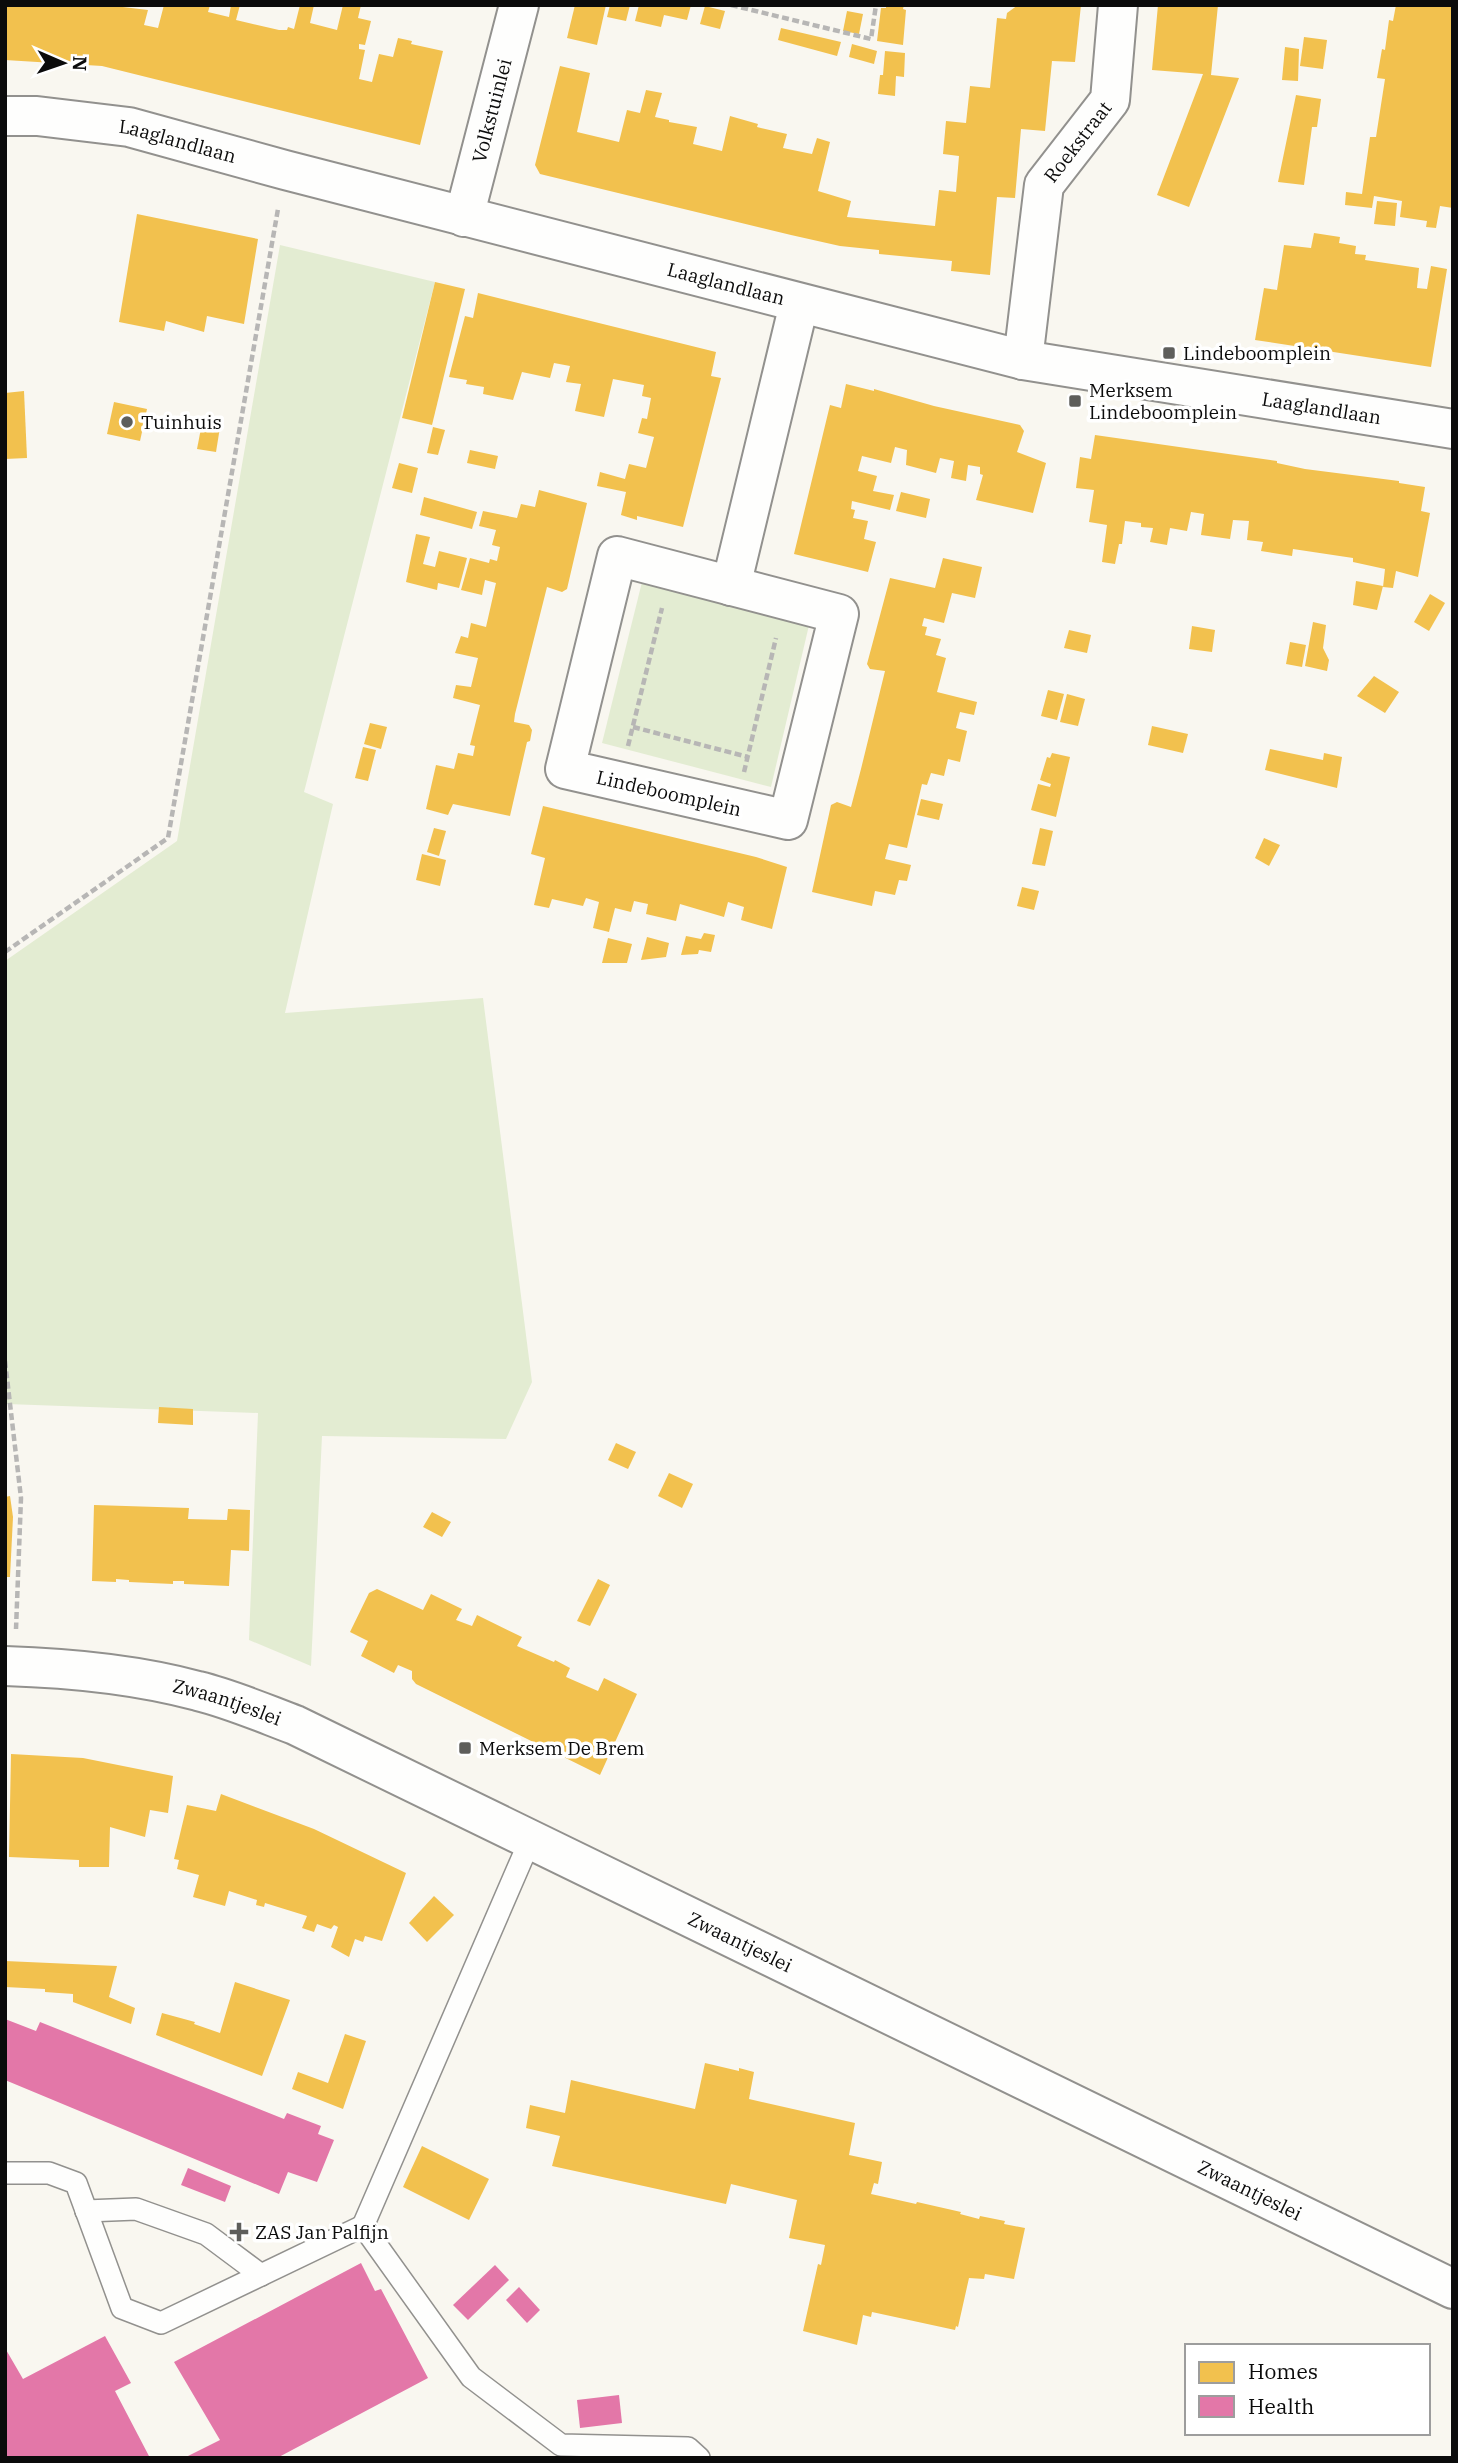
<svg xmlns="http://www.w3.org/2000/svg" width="1458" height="2463" viewBox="0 0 1458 2463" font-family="'IBM Plex Serif',serif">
  <rect width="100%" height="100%" fill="#f9f7f0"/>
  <g fill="#e3ecd2">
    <polygon points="280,245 435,282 304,792 333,804 285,1013 483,998 532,1382 506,1439 322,1436 311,1666 249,1640 258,1413 7,1404 5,1396 5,961 177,841"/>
    <polygon points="643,578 810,621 771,787 602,743"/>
  </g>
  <g fill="#f2c14e">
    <polygon points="5,5 106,5 148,10 144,25 158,28 164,5 210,5 208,12 229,17 231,5 240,5 236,20 279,30 287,30 288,27 294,29 300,5 314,5 310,23 337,30 343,5 361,5 358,18 371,21 365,45 359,44 359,49 365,50 359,79 372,82 379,54 393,57 398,38 412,41 411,44 443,51 420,145 102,66 5,60"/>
    <polygon points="575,5 606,5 597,45 567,38"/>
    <polygon points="610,5 630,5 626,21 607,17"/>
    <polygon points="639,5 691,5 687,20 664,15 661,27 635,21"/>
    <polygon points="886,5 904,5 903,9 906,10 903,45 877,41 881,8 886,8"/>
    <polygon points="1018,5 1081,5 1075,62 1052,61 1045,131 1021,129 1015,198 997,197 990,275 951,271 952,261 879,254 879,250 840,246 791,235 540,174 535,165 560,66 590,73 577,132 619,142 627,110 640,113 646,90 662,93 655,117 669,120 669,122 697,127 693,144 722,151 730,116 758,124 757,127 787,134 783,148 812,154 817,138 830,142 818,191 851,201 847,217 935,226 939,190 956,192 959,156 943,154 946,121 966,123 970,86 990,88 997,18 1006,19 1007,13"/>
    <polygon points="1158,5 1218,5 1211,75 1239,78 1189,207 1157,195 1203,74 1152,70"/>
    <polygon points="1396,5 1453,5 1453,208 1440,206 1436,228 1426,227 1427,221 1400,217 1402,201 1374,196 1372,208 1345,205 1346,192 1362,194 1370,137 1376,137 1385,79 1377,78 1382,49 1385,50 1389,20 1393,21"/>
    <polygon points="705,6 725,11 720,29 700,24"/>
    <polygon points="847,11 863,14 859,34 843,31"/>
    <polygon points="781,28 841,42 837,56 778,40"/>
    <polygon points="1304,37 1327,40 1323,69 1300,66"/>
    <polygon points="852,44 877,51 874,64 849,57"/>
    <polygon points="1285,47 1299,49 1298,81 1282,80"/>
    <polygon points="885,51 905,53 904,77 896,76 895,96 878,94 880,75 883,75"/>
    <polygon points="1296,95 1321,99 1317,127 1312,127 1304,185 1278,182"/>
    <polygon points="1377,201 1397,203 1395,226 1374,224"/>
    <polygon points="137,214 258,239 244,324 207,316 204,332 166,321 164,331 119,322"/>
    <polygon points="1314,233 1340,237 1339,243 1356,246 1355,254 1366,255 1365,260 1419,268 1417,288 1427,289 1431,266 1447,269 1431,367 1255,340 1264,288 1277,290 1284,245 1311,248"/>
    <polygon points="435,282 465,289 432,425 402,418"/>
    <polygon points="478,293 716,352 711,376 721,378 683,527 637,516 637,520 621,515 626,492 597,486 600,472 625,479 629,464 646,468 654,437 638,433 642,418 647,419 651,398 642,396 644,385 613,379 604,417 575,411 581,384 566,382 570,366 554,363 550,378 522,372 513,400 483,394 484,387 466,384 467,380 449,377 465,316 473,318"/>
    <polygon points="846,384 874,391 874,389 934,406 1020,425 1024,431 1017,452 1046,463 1033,513 976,500 983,475 980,474 980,467 968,465 966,481 951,478 954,461 940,458 936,473 906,465 907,450 895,447 891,463 862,456 858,471 877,476 873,491 894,495 890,510 852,501 851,509 855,510 853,518 868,521 864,539 876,542 868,572 794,554 830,405 841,408"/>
    <polygon points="24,391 27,458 5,459 5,393"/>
    <polygon points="114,402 147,409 140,441 107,434"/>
    <polygon points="203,418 221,421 216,452 197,449"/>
    <polygon points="433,427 445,430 438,455 427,453"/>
    <polygon points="1095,435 1277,461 1277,463 1305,469 1399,481 1399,483 1425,487 1421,511 1430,513 1418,577 1396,571 1393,588 1383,587 1385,569 1353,562 1353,558 1293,549 1292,556 1261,551 1263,542 1247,540 1249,521 1233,520 1230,539 1201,535 1204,514 1191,512 1187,531 1170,528 1167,545 1150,542 1153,528 1141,527 1141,523 1125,521 1122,544 1119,544 1115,564 1102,562 1107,525 1089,522 1094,490 1076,488 1080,457 1091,459"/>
    <polygon points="470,450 498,456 495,469 467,463"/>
    <polygon points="399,463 418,468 412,493 392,488"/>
    <polygon points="539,490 587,503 567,589 562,592 547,587 515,714 514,722 529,725 532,730 530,741 527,742 510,816 453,804 448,815 426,809 436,765 454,769 458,753 473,756 475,746 470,745 480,705 453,698 456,685 471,687 478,658 455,653 461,636 468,638 471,623 486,627 496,583 485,580 482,595 461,590 470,558 489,563 490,559 497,561 500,547 492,545 496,530 479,526 483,511 517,518 521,504 535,507"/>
    <polygon points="901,492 930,499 926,518 896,511"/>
    <polygon points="424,497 477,512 472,529 420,515"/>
    <polygon points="416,534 430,537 423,564 435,567 439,551 467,558 459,588 438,583 437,590 406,582"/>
    <polygon points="943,558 982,567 975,598 952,593 944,623 924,618 922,626 927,627 925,635 941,639 936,655 946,658 937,692 977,702 974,715 960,712 956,728 967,731 960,762 948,759 944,776 931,773 927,785 922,784 907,848 889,844 885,859 911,865 907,881 899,880 895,895 875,891 872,906 812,892 831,805 837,802 851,807 861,769 885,671 870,669 867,664 890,578 935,588"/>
    <polygon points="1356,581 1383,586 1377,610 1353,605"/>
    <polygon points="1430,594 1445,603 1429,631 1414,622"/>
    <polygon points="1313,622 1326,625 1323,648 1329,660 1327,671 1305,666"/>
    <polygon points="1192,626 1215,630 1212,652 1189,649"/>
    <polygon points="1069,630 1091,635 1087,653 1064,648"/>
    <polygon points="1290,642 1306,645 1302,667 1286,664"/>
    <polygon points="1374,676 1399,692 1385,713 1357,696"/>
    <polygon points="1048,690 1064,694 1057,720 1041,716"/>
    <polygon points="1067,694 1085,699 1078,726 1060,722"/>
    <polygon points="370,723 387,727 381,749 364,744"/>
    <polygon points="1152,726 1188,734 1183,753 1148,745"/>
    <polygon points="363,747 376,750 368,781 355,778"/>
    <polygon points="1270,749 1323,760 1324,753 1342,757 1337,788 1265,770"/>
    <polygon points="1052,753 1070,757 1056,817 1031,810 1038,784 1050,787 1051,784 1040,780 1047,757 1050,758"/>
    <polygon points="921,799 943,804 939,820 917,815"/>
    <polygon points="543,806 756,857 787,867 772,929 741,920 744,907 728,902 724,917 680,904 676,921 646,914 648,904 634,901 631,912 615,908 609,932 593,928 599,902 586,898 583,906 552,899 549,908 534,905 545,858 531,854"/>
    <polygon points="434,828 446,831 439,856 427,852"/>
    <polygon points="1040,828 1053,831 1045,866 1032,864"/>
    <polygon points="1264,838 1280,845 1269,866 1255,858"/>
    <polygon points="422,854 446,860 440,886 416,880"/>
    <polygon points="1022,887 1039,891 1034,910 1017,906"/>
    <polygon points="704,933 715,935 711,952 699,950 698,954 681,955 686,936 701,939"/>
    <polygon points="647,937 669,943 666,957 641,960"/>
    <polygon points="608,938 632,944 627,963 602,963"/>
    <polygon points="159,1407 193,1409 193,1425 158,1423"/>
    <polygon points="616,1443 636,1452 628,1469 608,1460"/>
    <polygon points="669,1473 693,1484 682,1508 658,1496"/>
    <polygon points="10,1496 13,1517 10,1577 5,1577 5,1497"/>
    <polygon points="94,1505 189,1508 188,1519 227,1520 228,1509 250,1510 249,1551 231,1550 229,1586 184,1584 184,1581 173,1581 173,1584 129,1582 129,1580 116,1579 116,1582 92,1581"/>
    <polygon points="432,1512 451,1522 442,1537 423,1527"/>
    <polygon points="598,1579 610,1585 590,1626 577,1621"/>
    <polygon points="377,1589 423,1610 431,1594 462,1609 456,1620 472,1626 477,1615 522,1637 517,1646 554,1662 555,1660 570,1668 566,1677 598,1691 604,1678 637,1694 600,1775 416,1684 412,1679 412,1671 398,1665 394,1673 361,1656 368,1641 350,1632 369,1593"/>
    <polygon points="11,1754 83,1758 173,1776 168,1813 150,1810 145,1837 110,1827 109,1867 79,1867 79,1860 9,1857"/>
    <polygon points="221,1794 314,1829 406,1873 382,1941 365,1936 363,1942 355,1939 349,1957 331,1947 338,1927 334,1925 331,1929 317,1924 314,1932 302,1928 307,1916 265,1903 264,1907 256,1905 257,1900 229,1891 225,1906 193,1897 199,1875 177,1869 179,1860 174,1859 187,1805 216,1811"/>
    <polygon points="434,1896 454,1915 427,1942 409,1923"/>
    <polygon points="5,1961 117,1966 109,1997 135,2008 131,2024 73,2002 73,1994 45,1992 45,1989 5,1987"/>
    <polygon points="235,1982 290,2000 262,2076 156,2035 162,2013 195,2022 194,2024 220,2033"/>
    <polygon points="345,2034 366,2041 343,2109 292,2089 298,2072 328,2083"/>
    <polygon points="705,2063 739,2071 739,2068 754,2072 749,2099 855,2123 849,2155 882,2162 878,2184 874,2183 871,2194 916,2204 917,2202 961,2212 960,2214 979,2219 980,2216 1005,2221 1004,2224 1025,2228 1014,2279 985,2274 984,2279 969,2278 958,2327 956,2326 955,2330 872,2312 871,2317 863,2315 857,2345 803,2331 818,2264 821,2265 825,2245 789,2238 797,2200 731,2184 726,2204 552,2166 560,2136 526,2128 530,2105 565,2113 571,2080 695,2109"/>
    <polygon points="422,2146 489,2179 469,2220 403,2187"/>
  </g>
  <g fill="#e377a8">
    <polygon points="5,2019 36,2031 40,2022 284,2119 287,2113 321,2126 318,2134 334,2140 317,2182 288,2172 279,2194 5,2080"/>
    <polygon points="188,2168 231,2186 225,2202 181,2185"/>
    <polygon points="361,2263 375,2291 381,2289 428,2378 277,2458 184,2458 220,2440 174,2362"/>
    <polygon points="495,2265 509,2280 468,2320 453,2305"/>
    <polygon points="519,2287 540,2310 527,2323 506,2300"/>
    <polygon points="105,2336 131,2383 115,2391 150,2458 5,2458 5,2348 23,2379"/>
    <polygon points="619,2395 622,2423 580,2428 577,2400"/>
  </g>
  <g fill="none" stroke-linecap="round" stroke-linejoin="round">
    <defs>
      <g id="service">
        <polyline points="531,1838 363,2226 471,2377 561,2445 688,2448 699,2458"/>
        <polyline points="5,2173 49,2173 76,2183 122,2308 161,2323 363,2226"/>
        <polyline points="86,2211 136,2209 206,2234 261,2275"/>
      </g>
      <g id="minor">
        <path id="s1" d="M5,116H37L129,127L285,170L1023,360L1453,429"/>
        <path id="s2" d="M464,217L519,5"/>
        <path id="s3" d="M1023,360L1044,185L1110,100L1118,5"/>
        <polygon points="617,556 839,614 788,820 565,769"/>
        <polyline points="731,586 799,304"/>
        <path id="s4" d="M5,1666C70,1668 135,1674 198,1691C231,1699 263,1713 295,1725L1453,2289"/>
      </g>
    </defs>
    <use href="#service" stroke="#92918e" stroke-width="24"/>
    <use href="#minor" stroke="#92918e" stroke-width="42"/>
    <g stroke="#b7b6b5" stroke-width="4.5" stroke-dasharray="7 3.5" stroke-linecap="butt">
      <polyline points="731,5 871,39 876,5"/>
      <polyline points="633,727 748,757"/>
      <polyline points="628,746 662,608"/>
      <polyline points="744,772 776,638"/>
      <polyline points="5,952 168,838 278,209"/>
      <polyline points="5,1361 21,1498 16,1629"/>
    </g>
    <use href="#service" stroke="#fefefd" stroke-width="21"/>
    <use href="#minor" stroke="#fefefd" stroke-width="38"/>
  </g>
  <g fill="#5e5e5b" stroke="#fff" stroke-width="2.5">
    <rect x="1162" y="346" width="14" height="14" rx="3.5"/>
    <rect x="1068" y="394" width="14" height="14" rx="3.5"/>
    <circle cx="127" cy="422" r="7"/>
    <rect x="458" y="1741" width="14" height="14" rx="3.5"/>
    <path d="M235.5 2221.5h7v7h7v7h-7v7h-7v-7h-7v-7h7z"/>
  </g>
  <g text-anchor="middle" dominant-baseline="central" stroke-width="7" stroke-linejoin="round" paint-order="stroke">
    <g font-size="19" fill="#0b0b0b" stroke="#fff">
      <text stroke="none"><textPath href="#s2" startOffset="110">Volkstuinlei</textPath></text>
      <text stroke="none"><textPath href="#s1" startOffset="175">Laaglandlaan</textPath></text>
      <text stroke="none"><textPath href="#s3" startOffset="231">Roekstraat</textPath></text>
      <text stroke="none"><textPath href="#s1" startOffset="742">Laaglandlaan</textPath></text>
      <text stroke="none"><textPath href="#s1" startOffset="1351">Laaglandlaan</textPath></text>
      <text transform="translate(669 793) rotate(13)">Lindeboomplein</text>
      <text stroke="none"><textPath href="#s4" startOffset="226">Zwaantjeslei</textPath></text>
      <text stroke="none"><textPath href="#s4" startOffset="793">Zwaantjeslei</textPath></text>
      <text stroke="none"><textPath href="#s4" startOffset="1360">Zwaantjeslei</textPath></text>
    </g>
    <g font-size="19" fill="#0b0b0b" stroke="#fff" text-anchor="start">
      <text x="1183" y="353">Lindeboomplein</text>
      <text x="1089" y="390">Merksem<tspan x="1089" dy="22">Lindeboomplein</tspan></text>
      <text x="141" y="422">Tuinhuis</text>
      <text x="479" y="1748">Merksem De Brem</text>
      <text x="255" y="2232">ZAS Jan Palfijn</text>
    </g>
  </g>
  <rect width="1458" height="2463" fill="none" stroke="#0b0b0b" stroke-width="14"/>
  <rect x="1185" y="2344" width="245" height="91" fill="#ffffff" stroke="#9d9d9d" stroke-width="2"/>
  <rect x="1199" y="2362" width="35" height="21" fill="#f2c14e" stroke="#9d9d9d" stroke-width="2"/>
  <text x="1248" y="2379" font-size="21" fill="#0b0b0b">Homes</text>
  <rect x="1199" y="2396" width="35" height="21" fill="#e377a8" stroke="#9d9d9d" stroke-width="2"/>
  <text x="1248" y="2414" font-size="21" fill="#0b0b0b">Health</text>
  <g transform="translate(63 63) rotate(92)" stroke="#ffffff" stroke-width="5" paint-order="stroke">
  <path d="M0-5L12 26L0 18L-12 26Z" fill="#0b0b0b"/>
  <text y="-10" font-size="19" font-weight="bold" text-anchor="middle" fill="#0b0b0b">N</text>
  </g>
</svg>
